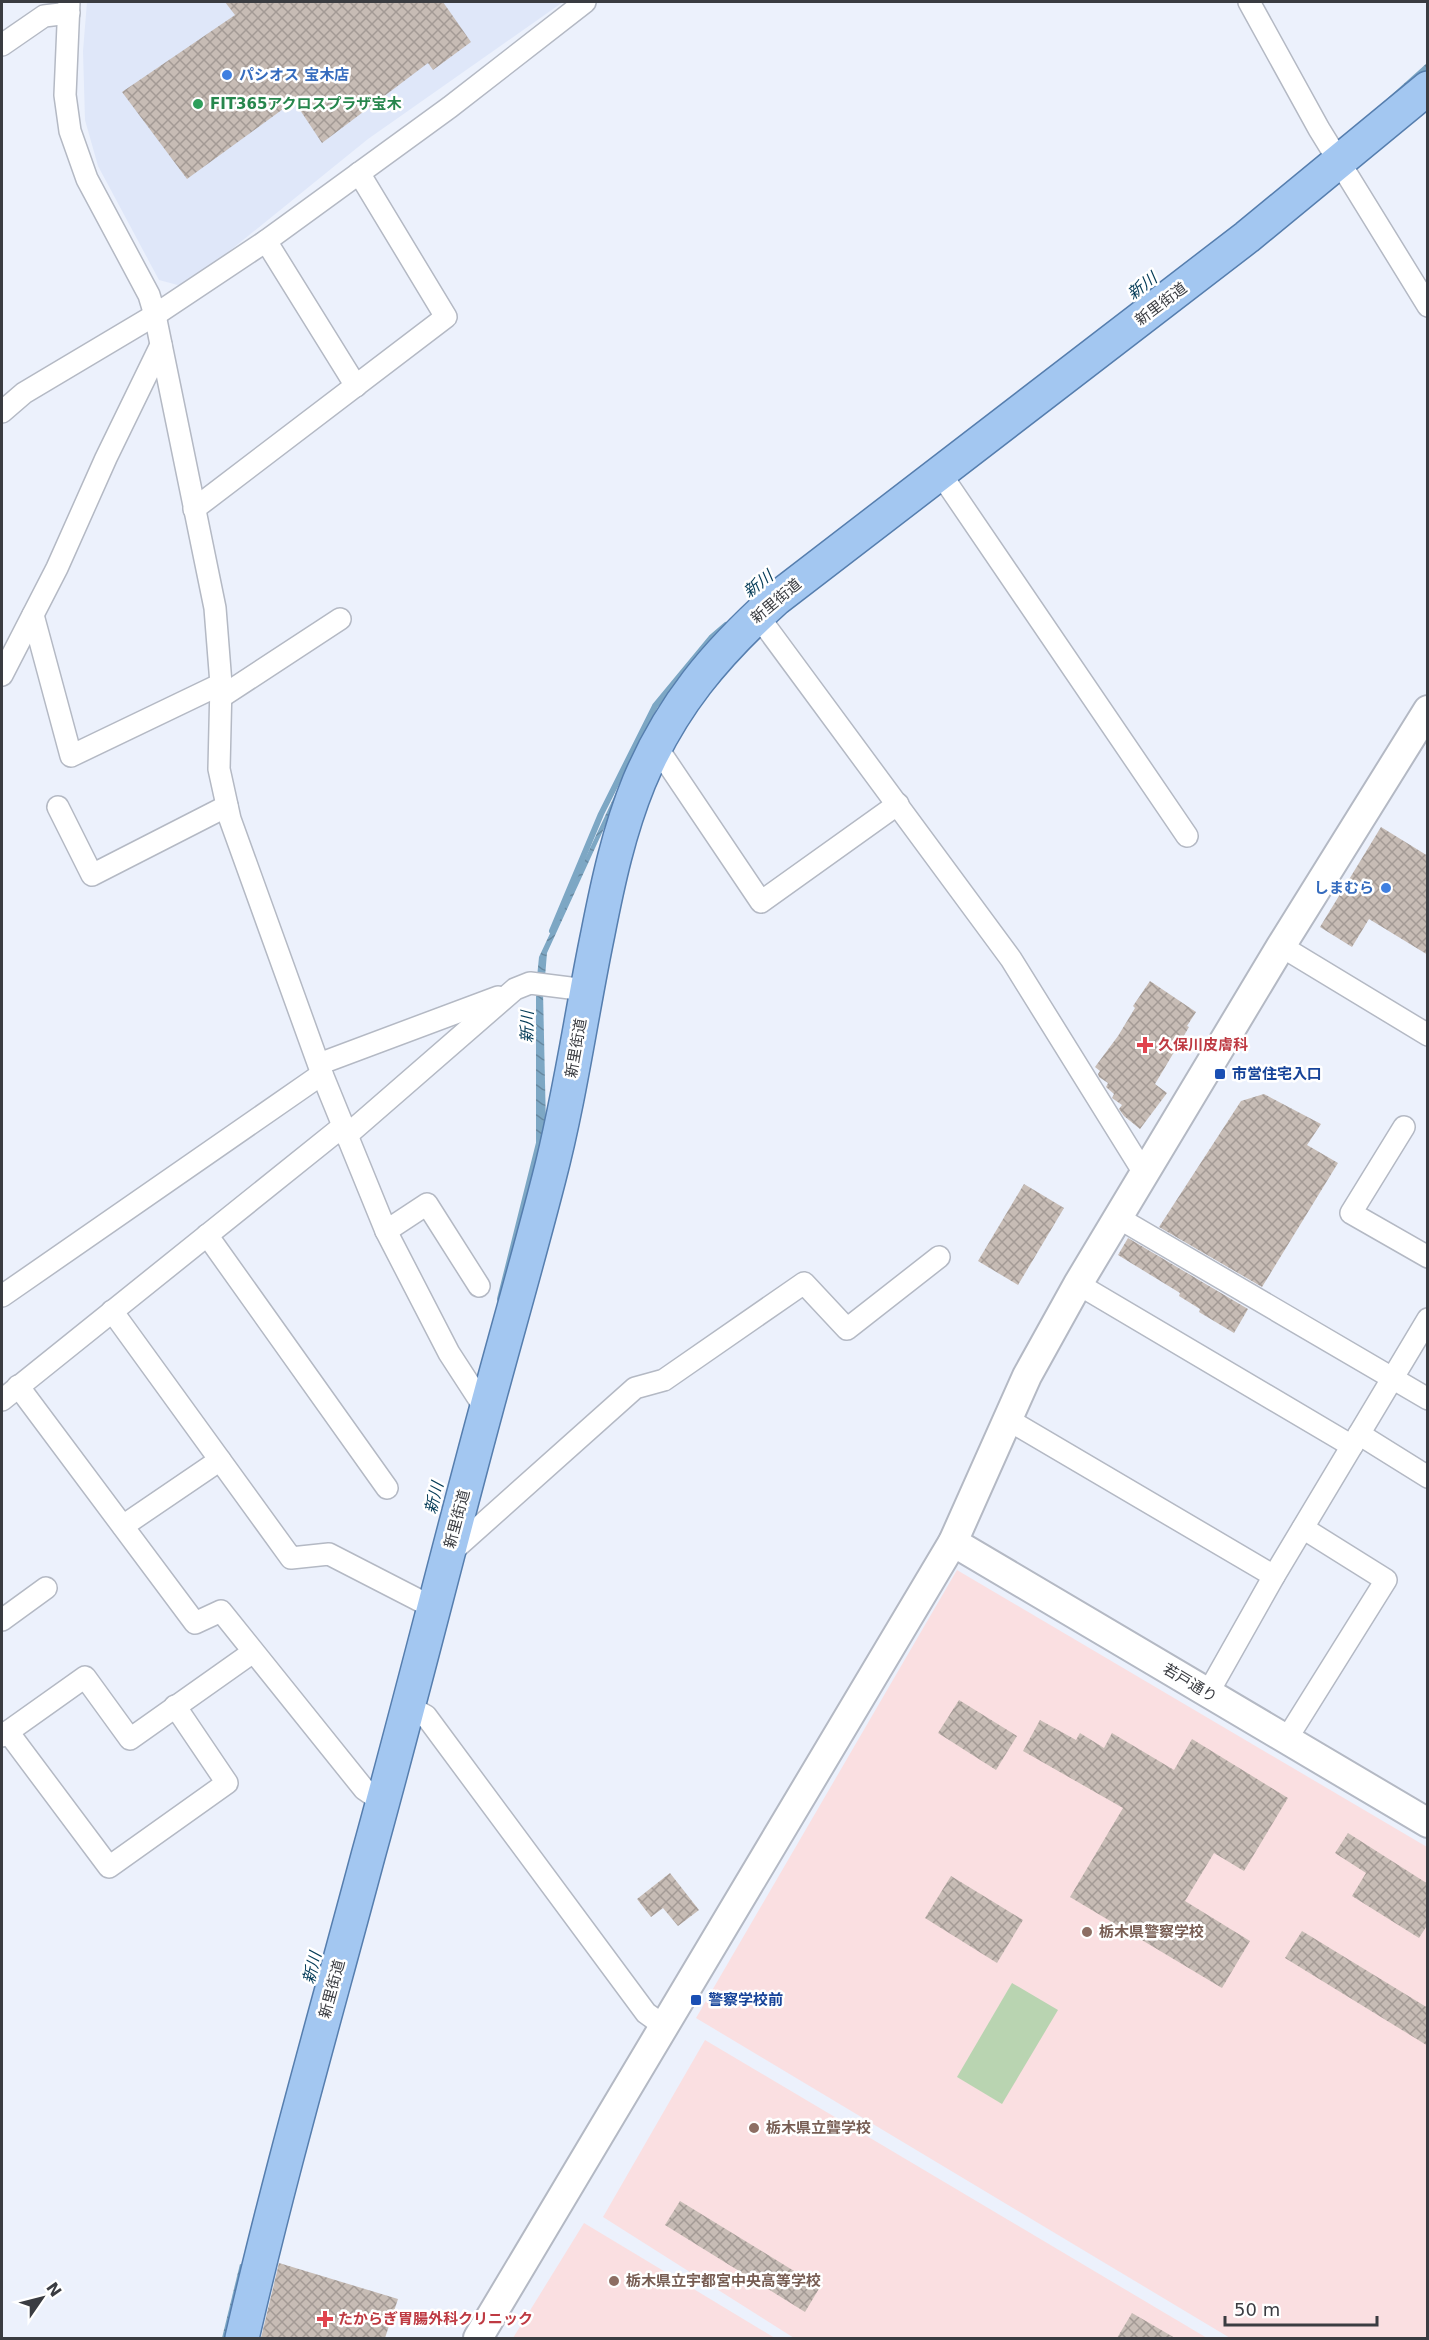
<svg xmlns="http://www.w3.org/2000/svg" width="1429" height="2340" viewBox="0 0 1429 2340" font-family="'DejaVu Sans','Noto Sans JP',sans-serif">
  <defs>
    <pattern id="water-waves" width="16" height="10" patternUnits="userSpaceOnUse" patternTransform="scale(1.5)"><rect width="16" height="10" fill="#7da7c4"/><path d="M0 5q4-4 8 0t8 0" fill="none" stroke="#6789a1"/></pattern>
    <pattern id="building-cross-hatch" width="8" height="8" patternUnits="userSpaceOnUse" patternTransform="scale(1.5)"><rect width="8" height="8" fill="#c7bcb5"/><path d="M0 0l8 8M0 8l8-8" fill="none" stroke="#a39a95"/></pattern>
  </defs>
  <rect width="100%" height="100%" fill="#ecf1fc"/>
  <polygon fill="#dfe7f9" points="87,2 563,2 368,139 185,287 159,280 98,166 85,120 83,51"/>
  <g fill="#fadfe1">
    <polygon points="957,1570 1427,1847 1427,2338 1230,2338 696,2018"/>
    <polygon points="705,2040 1207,2338 794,2338 603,2217"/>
    <polygon points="584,2223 775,2338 513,2338"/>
  </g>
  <polygon fill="#b9d4b1" points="1012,1983 1058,2010 1002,2104 957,2077"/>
  <g fill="url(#water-waves)">
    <polygon points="1427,63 1427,75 1342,139"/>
    <polygon points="756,606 628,776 547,953 545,977 537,977 539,957 650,720 693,662"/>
    <polygon points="536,992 543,992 546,1126 545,1151 536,1149"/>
    <polygon points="240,2264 248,2266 231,2338 222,2338"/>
  </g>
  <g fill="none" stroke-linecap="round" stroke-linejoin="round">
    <g stroke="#7da7c4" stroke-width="6">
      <polyline points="552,931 601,814 655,706 712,637 726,625"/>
      <polyline points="500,1299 539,1143"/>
    </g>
  </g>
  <g fill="url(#building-cross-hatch)">
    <polygon points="225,2 443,2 471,42 433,70 428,63 322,143 294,101 187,179 122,92 235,15"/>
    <polygon points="1381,827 1428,856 1428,955 1369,919 1352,947 1320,927"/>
    <polygon points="1150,981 1196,1012 1187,1026 1189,1027 1155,1084 1167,1093 1140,1129 1124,1116 1119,1109 1122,1105 1112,1098 1114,1094 1106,1087 1108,1083 1099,1077 1098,1074 1100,1071 1095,1067 1118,1036 1135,1008 1133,1006"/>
    <polygon points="1264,1094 1321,1124 1307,1145 1338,1163 1262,1287 1159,1227 1241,1101"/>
    <polygon points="1024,1184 1064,1208 1018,1285 978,1261"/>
    <polygon points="1128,1238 1248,1309 1234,1333 1199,1312 1200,1309 1179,1296 1180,1293 1118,1255"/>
    <polygon points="959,1700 1017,1736 996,1770 938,1733"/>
    <polygon points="1040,1720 1076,1740 1080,1733 1104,1748 1112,1733 1174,1770 1192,1739 1288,1798 1244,1871 1214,1853 1185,1901 1250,1941 1222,1988 1070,1897 1123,1808 1023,1751"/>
    <polygon points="1348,1833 1428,1884 1428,1924 1419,1938 1352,1896 1366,1873 1335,1853"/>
    <polygon points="670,1873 699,1910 678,1926 663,1908 651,1917 637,1899"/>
    <polygon points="951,1876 1023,1920 997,1963 925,1918"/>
    <polygon points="1302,1931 1428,2008 1428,2046 1285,1958"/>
    <polygon points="680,2201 820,2287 805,2312 665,2225"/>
    <polygon points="279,2263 398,2299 385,2338 261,2338"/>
    <polygon points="1132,2313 1175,2338 1117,2338"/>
  </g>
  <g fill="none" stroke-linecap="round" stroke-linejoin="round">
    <defs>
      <g id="street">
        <polyline points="69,2 65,95 70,131 87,179 149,295 155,315 215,608 221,684 219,769 230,819 322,1074 386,1231 449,1353 486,1410"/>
        <polyline points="1249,2 1319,129 1428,306"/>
        <polyline points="2,45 44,16 69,13"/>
        <polyline points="266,241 356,386"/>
        <polyline points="2,412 24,393 155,315 266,241 450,107 585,2"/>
        <polyline points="940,473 1187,836"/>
        <polyline points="194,509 446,317 359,173"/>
        <polyline points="33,615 71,756 221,684"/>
        <polyline points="758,616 1011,959 1144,1173"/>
        <polyline points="2,675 57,568 106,458 161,345"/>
        <polyline points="221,697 340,619"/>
        <polyline points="656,746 761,902 898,804"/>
        <polyline points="58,807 92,875 227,806"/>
        <polyline points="1281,946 1428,1035"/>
        <polyline points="319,1064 498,997"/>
        <polyline points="1404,1127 1351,1213 1428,1257"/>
        <polyline points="346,1136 515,989 530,983 586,990"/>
        <polyline points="1117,1217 1428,1399"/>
        <polyline points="386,1231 427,1204 479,1286"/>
        <polyline points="207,1235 387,1488"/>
        <polyline points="1078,1284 1352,1446"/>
        <polyline points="2,1296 322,1074"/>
        <polyline points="112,1311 291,1558 329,1554 434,1608"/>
        <polyline points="18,1386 195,1623 221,1611 364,1789 383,1802"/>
        <polyline points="2,1400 342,1127"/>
        <polyline points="1007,1419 1274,1576"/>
        <polyline points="1359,1434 1428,1477"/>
        <polyline points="123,1526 220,1460"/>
        <polyline points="448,1555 635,1388 664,1380 804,1283 847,1329 939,1257"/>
        <polyline points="2,1620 46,1588"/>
        <polyline points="1208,1693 1274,1576 1428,1319"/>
        <polyline points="408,1706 426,1716 646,2013 664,2026"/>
        <polyline points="8,1732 109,1867 227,1783 175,1706"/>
        <polyline points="2,1736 85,1677 130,1739 253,1652"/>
        <polyline points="1286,1740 1386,1580 1303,1528"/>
      </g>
      <g id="secondary">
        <polyline points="953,1542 1428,1823"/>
        <polyline points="478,2338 953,1542 1027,1376 1078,1284 1281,946 1428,710"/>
      </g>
      <path id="primary" d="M242,2338C279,2177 325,2017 368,1856C409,1708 446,1558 486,1410C507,1332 529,1256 549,1178C570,1098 581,1015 598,933C608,882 619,831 639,782C671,706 715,654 776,599L1247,237L1428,88"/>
    </defs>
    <use href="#street" stroke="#b4b9c4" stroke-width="24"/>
    <use href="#secondary" stroke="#b4b9c4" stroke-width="32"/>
    <use href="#primary" stroke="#567eae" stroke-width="36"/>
    <use href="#street" stroke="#fff" stroke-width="21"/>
    <use href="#secondary" stroke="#fff" stroke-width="28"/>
    <use href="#primary" stroke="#a3c7f1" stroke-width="33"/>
  </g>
  <g fill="#3f7fe0" stroke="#fff" stroke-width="2">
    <circle cx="227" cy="75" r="6"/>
    <circle cx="1386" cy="888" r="6"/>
  </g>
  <circle fill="#2e9e5b" stroke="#fff" stroke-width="2" cx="198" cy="104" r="6"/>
  <g fill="#e0444e" stroke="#fff" stroke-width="2">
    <path d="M1142 1036h6v6h6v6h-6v6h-6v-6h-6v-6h6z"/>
    <path d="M322 2310h6v6h6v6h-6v6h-6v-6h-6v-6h6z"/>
  </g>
  <g fill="#1a4fb4" stroke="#fff" stroke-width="2">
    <rect x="1214" y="1068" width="12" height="12" rx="3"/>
    <rect x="690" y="1994" width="12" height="12" rx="3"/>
  </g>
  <g fill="#8d6e63" stroke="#fff" stroke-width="2">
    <circle cx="1087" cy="1932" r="6"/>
    <circle cx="754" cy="2128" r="6"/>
    <circle cx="614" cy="2281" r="6"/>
  </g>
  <g text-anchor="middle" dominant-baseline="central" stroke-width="5" stroke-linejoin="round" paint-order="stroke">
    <g font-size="15" font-weight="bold" fill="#366cbe" stroke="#fff" text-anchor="start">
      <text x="239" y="75">パシオス 宝木店</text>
      <text x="1374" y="888" text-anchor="end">しまむら</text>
    </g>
    <g font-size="15" font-weight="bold" fill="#27864d" stroke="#fff" text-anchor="start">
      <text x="210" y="104">FIT365アクロスプラザ宝木</text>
    </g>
    <g font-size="15" fill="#3a3c41" stroke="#fff">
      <text transform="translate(1161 304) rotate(-37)">新里街道</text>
      <text transform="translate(776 601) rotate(-40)">新里街道</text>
      <text transform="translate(576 1048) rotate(-80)">新里街道</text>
      <text transform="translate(457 1519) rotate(-75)">新里街道</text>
      <text transform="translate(1190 1683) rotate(31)">若戸通り</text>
      <text transform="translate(332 1989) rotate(-75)">新里街道</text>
    </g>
    <g font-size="15" font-weight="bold" fill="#be3a42" stroke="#fff" text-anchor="start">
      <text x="1158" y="1045">久保川皮膚科</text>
      <text x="338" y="2319">たからぎ胃腸外科クリニック</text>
    </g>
    <g font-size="15" font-weight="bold" fill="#164399" stroke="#fff" text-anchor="start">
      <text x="1232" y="1074">市営住宅入口</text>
      <text x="708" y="2000">警察学校前</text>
    </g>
    <g font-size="15" font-weight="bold" fill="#785e54" stroke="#fff" text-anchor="start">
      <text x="1099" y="1932">栃木県警察学校</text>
      <text x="766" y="2128">栃木県立聾学校</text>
      <text x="626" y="2281">栃木県立宇都宮中央高等学校</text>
    </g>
    <g font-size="16" font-style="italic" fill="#003955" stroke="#fff">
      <text transform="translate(1142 286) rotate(-38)">新川</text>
      <text transform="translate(758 584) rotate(-38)">新川</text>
      <text transform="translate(527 1027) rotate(-89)">新川</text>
      <text transform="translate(434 1498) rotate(-76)">新川</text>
      <text transform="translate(312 1968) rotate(-76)">新川</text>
    </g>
  </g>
  <rect width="1429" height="2340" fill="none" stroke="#3a3c41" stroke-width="6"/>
  <g transform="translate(42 2298) rotate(55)" stroke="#ffffff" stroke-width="4.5" paint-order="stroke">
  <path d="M0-4.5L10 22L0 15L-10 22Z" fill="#3a3c41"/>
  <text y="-9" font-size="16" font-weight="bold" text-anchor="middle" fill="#3a3c41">N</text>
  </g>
  <path d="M1225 2316v9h152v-9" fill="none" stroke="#3a3c41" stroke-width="3"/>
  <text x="1234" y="2316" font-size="18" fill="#3a3c41" stroke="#ffffff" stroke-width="4.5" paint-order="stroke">50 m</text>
</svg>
